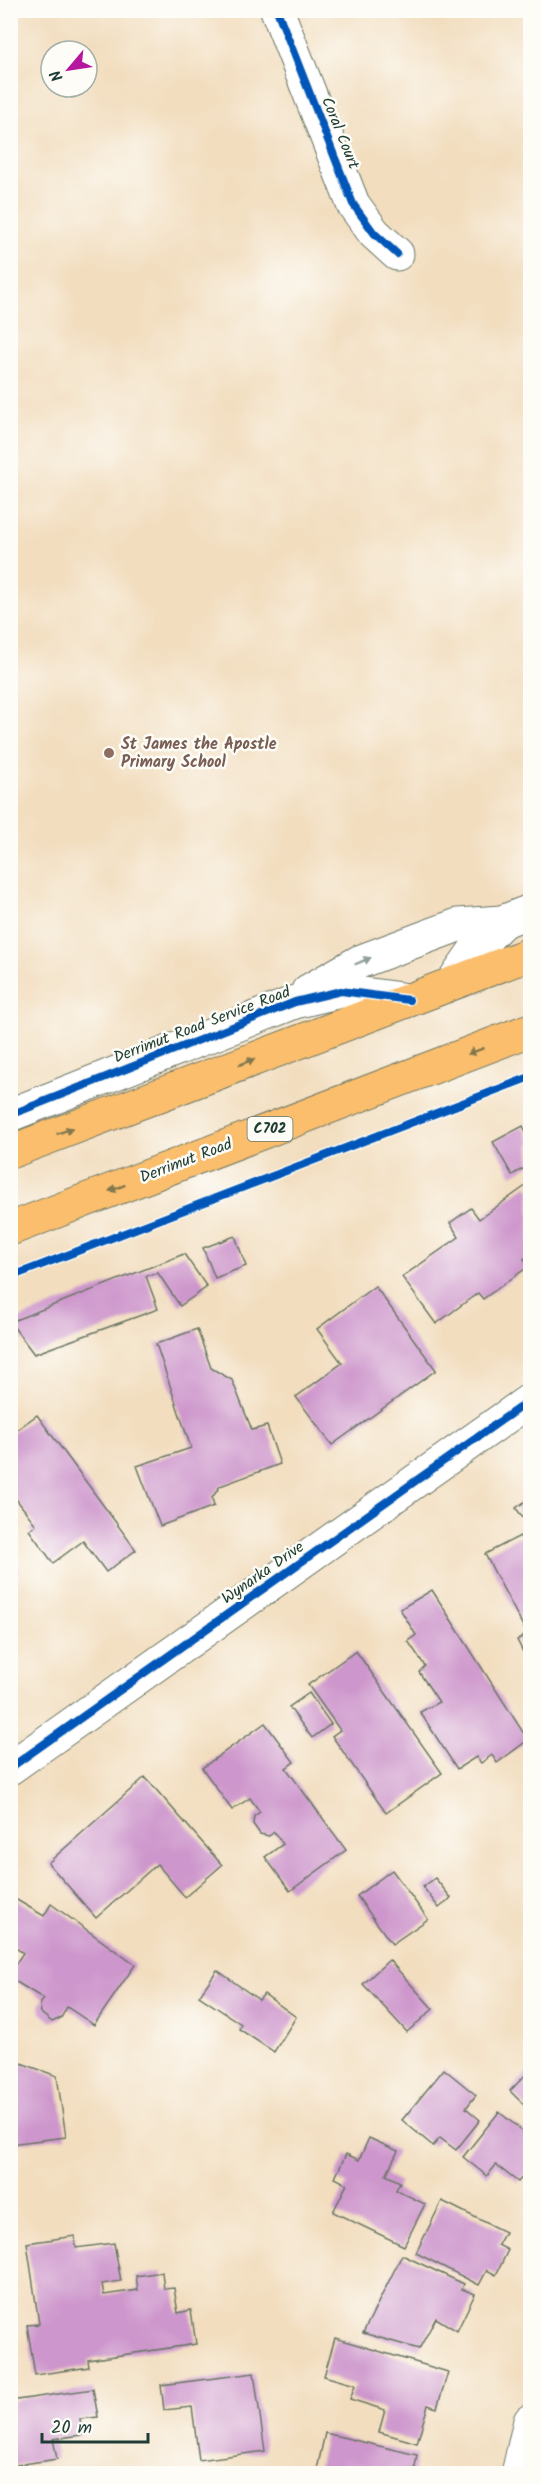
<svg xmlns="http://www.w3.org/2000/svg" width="541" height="2484" viewBox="0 0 541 2484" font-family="Kalam,sans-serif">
  <rect width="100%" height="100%" fill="#fdfcf7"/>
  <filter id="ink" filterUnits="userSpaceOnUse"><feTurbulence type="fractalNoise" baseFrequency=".0167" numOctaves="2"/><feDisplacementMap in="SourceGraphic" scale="12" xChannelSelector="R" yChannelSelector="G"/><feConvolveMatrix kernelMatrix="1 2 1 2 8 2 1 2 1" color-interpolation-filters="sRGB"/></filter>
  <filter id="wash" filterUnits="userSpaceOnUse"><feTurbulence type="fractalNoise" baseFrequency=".008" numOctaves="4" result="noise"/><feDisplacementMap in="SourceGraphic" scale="24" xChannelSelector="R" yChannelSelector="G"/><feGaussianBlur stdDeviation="1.35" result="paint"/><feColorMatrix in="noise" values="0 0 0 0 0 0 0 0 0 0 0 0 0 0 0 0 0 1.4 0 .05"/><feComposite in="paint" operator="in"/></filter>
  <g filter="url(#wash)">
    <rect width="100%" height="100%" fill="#f2ddbe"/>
    <g id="blocks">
      <g fill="#cd96cc">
        <polygon points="523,1126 530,1140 530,1165 512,1175 493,1142"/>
        <polygon points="527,1185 530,1190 530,1254 524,1259 529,1266 483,1299 478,1293 436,1324 402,1277 459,1237 450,1223 471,1208 479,1219"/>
        <polygon points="235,1236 246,1266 215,1278 203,1248"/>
        <polygon points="184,1254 207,1287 180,1306 158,1273 146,1276 158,1309 34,1354 10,1322"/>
        <polygon points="375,1286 436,1370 332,1445 296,1397 342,1363 317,1329"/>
        <polygon points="197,1329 211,1368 232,1380 252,1430 267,1426 280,1464 220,1486 212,1498 214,1506 160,1526 137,1466 191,1448 156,1344"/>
        <polygon points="37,1415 136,1550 106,1572 83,1541 53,1563 29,1530 36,1525 10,1491 10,1435"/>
        <polygon points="530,1498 530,1528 516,1508"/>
        <polygon points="520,1536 530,1556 530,1666 517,1640 527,1634 485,1554"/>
        <polygon points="10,1562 18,1572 10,1578"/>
        <polygon points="432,1590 528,1740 497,1763 492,1755 481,1763 476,1757 457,1769 420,1712 439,1702 419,1672 425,1666 408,1641 416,1635 400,1609"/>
        <polygon points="356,1651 442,1773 386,1813 332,1736 340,1730 308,1685"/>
        <polygon points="309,1693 331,1724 312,1738 289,1707"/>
        <polygon points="265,1723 294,1762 286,1768 346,1850 290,1891 265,1857 283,1844 274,1832 269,1836 260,1834 253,1824 254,1816 260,1812 250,1798 232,1810 202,1768"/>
        <polygon points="145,1777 222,1865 185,1897 157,1864 96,1918 48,1863"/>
        <polygon points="392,1870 428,1919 392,1944 357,1896"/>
        <polygon points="435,1878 451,1898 439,1908 423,1887"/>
        <polygon points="10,1896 44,1916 51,1904 135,1965 94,2025 67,2007 61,2018 52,2022 41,2013 40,2004 44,1999 10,1978 10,1972 23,1953 10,1944"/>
        <polygon points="389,1960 433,2009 407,2032 363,1984"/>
        <polygon points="217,1970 259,2000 264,1994 296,2017 274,2052 239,2029 241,2024 199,1996"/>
        <polygon points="10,2059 57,2076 66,2137 10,2144"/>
        <polygon points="444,2069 476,2095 466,2108 480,2120 456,2150 440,2138 433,2146 402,2120"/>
        <polygon points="530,2070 530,2111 510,2091"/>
        <polygon points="499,2112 530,2137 530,2179 525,2174 518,2182 496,2165 487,2176 463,2157"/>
        <polygon points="369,2138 398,2151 386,2175 400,2182 396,2190 425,2204 404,2246 333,2212 347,2184 335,2178 346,2154 359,2160"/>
        <polygon points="442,2201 505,2232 498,2245 508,2250 496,2275 487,2270 479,2285 416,2253"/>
        <polygon points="75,2236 76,2248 114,2243 121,2281 102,2284 104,2295 138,2290 136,2276 162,2272 164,2289 174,2288 178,2313 191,2310 196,2344 88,2360 89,2367 35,2375 27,2325 39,2324 27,2243"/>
        <polygon points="402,2255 464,2284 462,2289 475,2294 457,2331 436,2318 419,2349 363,2333"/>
        <polygon points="335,2338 448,2372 437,2408 428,2405 417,2443 379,2432 385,2410 350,2399 355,2385 324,2376"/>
        <polygon points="254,2373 265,2451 199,2460 192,2407 164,2410 161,2385"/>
        <polygon points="93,2389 98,2417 80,2419 82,2435 53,2439 57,2459 10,2466 10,2401"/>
        <polygon points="325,2433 417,2455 414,2474 316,2474"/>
      </g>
    </g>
  </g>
  <g filter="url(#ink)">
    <use href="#blocks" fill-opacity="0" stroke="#697564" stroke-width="1.5"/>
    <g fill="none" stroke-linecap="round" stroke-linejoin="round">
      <defs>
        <g id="minor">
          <polyline points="277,10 353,204 374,233 397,254"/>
          <polyline points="452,983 475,950 502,922 530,911"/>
          <polyline points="308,991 359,962 458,925 502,922"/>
          <polyline points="10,1115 295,1002 341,991 409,1000"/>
          <polyline points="10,1768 530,1400"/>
          <polyline points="518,2474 530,2421"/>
        </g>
        <g id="highway">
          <polyline points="10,1152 530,954"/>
          <polyline points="10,1229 530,1030"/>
        </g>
      </defs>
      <use href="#minor" stroke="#697564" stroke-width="35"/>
      <use href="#highway" stroke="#697564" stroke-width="35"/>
      <use href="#minor" stroke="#fff" stroke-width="33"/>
      <use href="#highway" stroke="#fabe6d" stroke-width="33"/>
      <defs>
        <g id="cycleway">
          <polyline points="277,10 353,204 374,233 397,254"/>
          <polyline points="10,1115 295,1002 341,991 409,1000"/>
          <polyline points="10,1277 530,1077"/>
          <polyline points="10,1768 530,1400"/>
        </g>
      </defs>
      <use href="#cycleway" stroke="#fdfcf7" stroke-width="11"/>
      <use href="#cycleway" stroke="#0057b8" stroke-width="8"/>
    </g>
    <defs><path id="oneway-solid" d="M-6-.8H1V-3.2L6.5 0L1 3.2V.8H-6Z" transform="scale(1.5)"/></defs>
    <use fill="#8f9e9a" href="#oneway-solid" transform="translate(363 961) rotate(-23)"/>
    <g fill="#82774e">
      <use href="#oneway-solid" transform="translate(476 1051) rotate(159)"/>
      <use href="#oneway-solid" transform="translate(247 1062) rotate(-21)"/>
      <use href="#oneway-solid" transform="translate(65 1131) rotate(-21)"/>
      <use href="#oneway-solid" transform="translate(117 1188) rotate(159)"/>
    </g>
  </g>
  <circle fill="#8d6e63" stroke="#fdfcf7" stroke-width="2" cx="109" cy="753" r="6"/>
  <g text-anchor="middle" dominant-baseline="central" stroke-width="5" stroke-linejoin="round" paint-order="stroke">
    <rect fill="#fdfcf7" stroke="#62766e" stroke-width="1.5" x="247.5" y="1117" width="45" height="24" rx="4.5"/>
    <g font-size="15" font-weight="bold" fill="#1f3d34">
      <text x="270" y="1129">C702</text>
    </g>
    <g font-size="16" fill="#1f3d34" stroke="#fdfcf7">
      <text transform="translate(340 133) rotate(68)">Coral Court</text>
      <text transform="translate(202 1025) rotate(-21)">Derrimut Road Service Road</text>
      <text transform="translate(186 1161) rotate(-21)">Derrimut Road</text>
      <text transform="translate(263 1573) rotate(-35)">Wynarka Drive</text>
    </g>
    <g font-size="16" font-weight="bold" fill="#785e54" stroke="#fdfcf7" text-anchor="start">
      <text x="121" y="744">St James the Apostle<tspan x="121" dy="18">Primary School</tspan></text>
    </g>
  </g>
  <rect width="541" height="2484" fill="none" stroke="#fdfcf7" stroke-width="36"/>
  <g transform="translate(69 69) rotate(241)"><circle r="28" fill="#fdfcf7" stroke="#a4b0a9" stroke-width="1.5"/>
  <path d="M0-4.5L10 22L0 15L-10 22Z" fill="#b5179e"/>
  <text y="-9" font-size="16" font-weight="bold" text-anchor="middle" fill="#1f3d34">N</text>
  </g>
  <path d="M42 2433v9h106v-9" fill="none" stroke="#1f3d34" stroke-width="3"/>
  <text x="51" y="2433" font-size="18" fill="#1f3d34" stroke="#fdfcf7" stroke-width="4.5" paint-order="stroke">20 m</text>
</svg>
